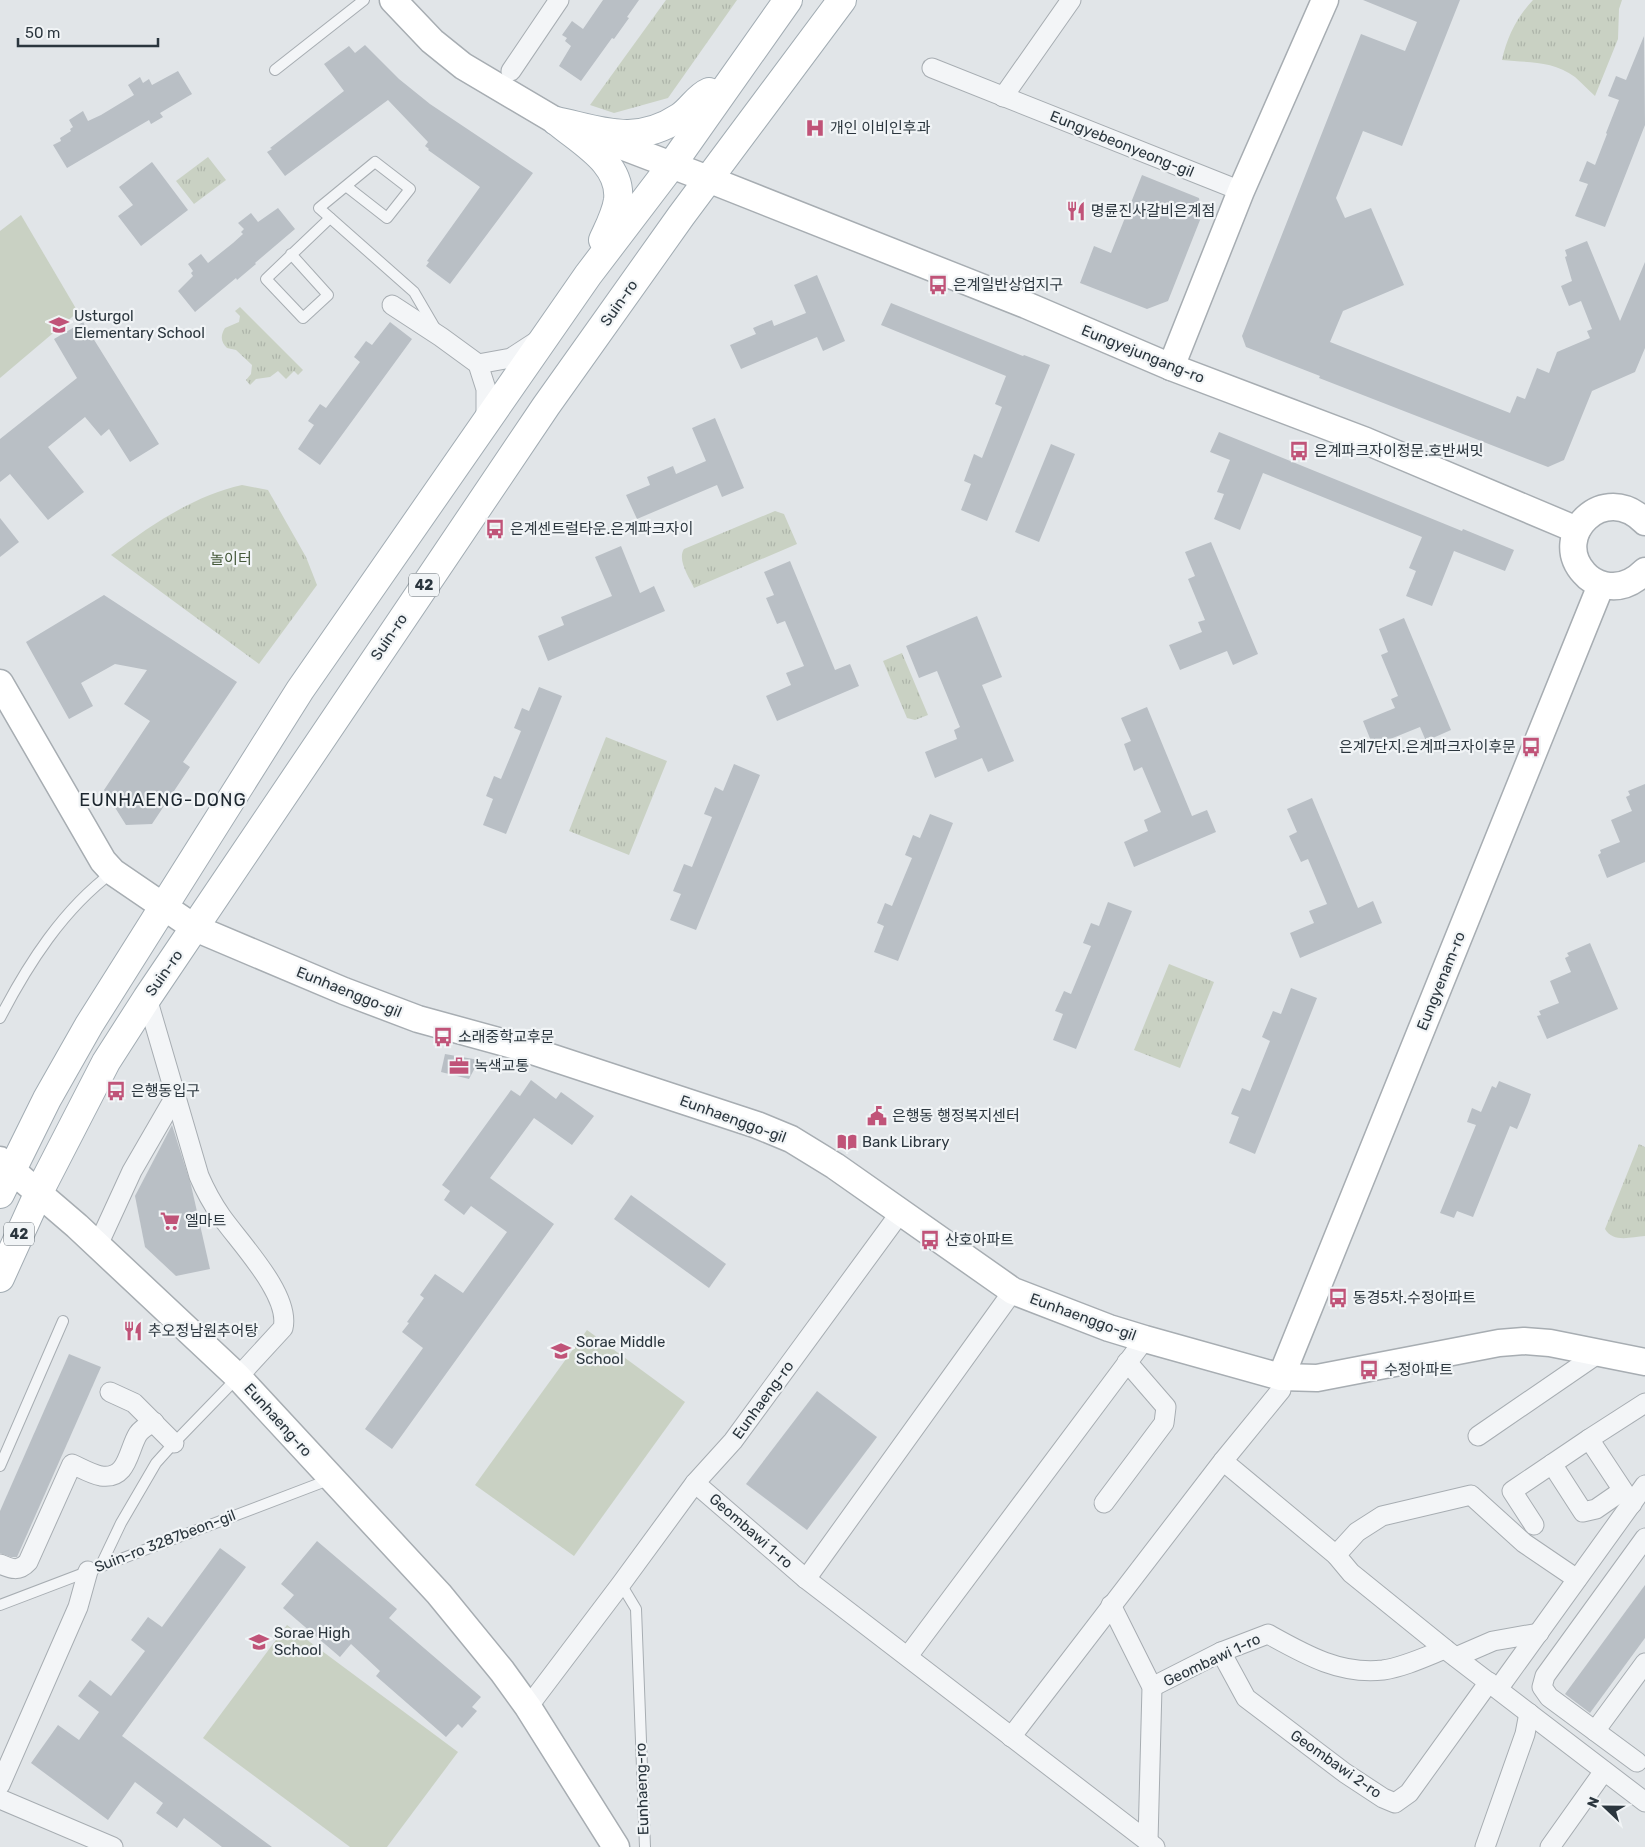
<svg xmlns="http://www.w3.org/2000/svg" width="1645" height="1847" viewBox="0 0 1645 1847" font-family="Rubik,'Noto Sans KR',sans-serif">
  <defs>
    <pattern id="park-tufts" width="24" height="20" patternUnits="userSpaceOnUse" patternTransform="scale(1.25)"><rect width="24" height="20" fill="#c9d1c3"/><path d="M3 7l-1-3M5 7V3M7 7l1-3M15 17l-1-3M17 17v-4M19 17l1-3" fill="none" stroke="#adb4a9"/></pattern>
  </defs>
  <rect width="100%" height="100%" fill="#e1e5e8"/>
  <g fill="#c9d1c3">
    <polygon points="21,215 78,312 0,378 0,231"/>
    <polygon points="587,1330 685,1402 574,1556 475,1485"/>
    <polygon points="287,1625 458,1752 387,1847 350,1847 203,1738"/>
  </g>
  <g fill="url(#park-tufts)">
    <polygon points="666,0 737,0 668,98 614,113 590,105"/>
    <path d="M1533,0H1622L1619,9L1618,39L1595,96C1588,90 1582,83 1575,77C1552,60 1528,63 1502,60C1507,37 1517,17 1533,0Z"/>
    <polygon points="208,157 226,180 194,204 176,181"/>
    <path d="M240,307L303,370L298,375L294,371L286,379L278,371L270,377L256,379L250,385L246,380L251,374L252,365L236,350L227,348C221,342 220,336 225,328L239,322L240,316L235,311Z"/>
    <path d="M242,485L268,490L306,557L317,585L259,664L111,555C151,525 193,496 242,485Z"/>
    <path d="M775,511L784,514L797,544L694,588C689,577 677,560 684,549Z"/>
    <polygon points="902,653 928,715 915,720 907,718 883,661"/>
    <polygon points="606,737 667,761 629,855 569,831"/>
    <polygon points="1169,964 1214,982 1180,1068 1134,1050"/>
    <path d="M1639,1144L1645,1147V1236C1631,1237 1613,1243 1605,1229Z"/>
  </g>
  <g fill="#b9bfc5">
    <polygon points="603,0 639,0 627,17 629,18 614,39 612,38 581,81 559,66 571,46 565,41 567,38 562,35 572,21 583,29"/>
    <polygon points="1363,0 1460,0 1402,146 1363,131 1336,198 1345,218 1371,208 1404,285 1343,311 1330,342 1510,413 1517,396 1525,399 1537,368 1549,373 1557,352 1590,338 1587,331 1592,329 1581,301 1569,306 1561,286 1572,281 1565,257 1567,256 1565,250 1587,241 1620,321 1645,262 1645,348 1635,372 1592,391 1564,460 1548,467 1319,378 1320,376 1246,347 1242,336 1361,34 1405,51 1417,22"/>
    <polygon points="1644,36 1645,125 1605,227 1575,216 1588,184 1579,181 1587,161 1595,165 1607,134 1606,133 1619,100 1608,96 1616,76 1626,80"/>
    <polygon points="365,45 399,79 430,104 533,173 450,284 426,266 429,262 427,261 480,187 428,150 429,149 425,146 428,142 388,100 285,176 267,152 272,149 270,148 344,91 324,64 349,46 355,53"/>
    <polygon points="178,71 192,94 160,113 163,117 151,124 149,120 67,168 53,145 61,141 60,138 71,131 70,129 73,127 69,120 83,111 88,121 101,115 134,95 128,85 140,77 143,83 149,79 152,85"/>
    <polygon points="152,162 188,210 141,246 118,216 133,205 119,187"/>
    <polygon points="1142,175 1199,198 1202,215 1168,301 1147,309 1080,283 1094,246 1111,253"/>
    <polygon points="278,208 295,229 255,263 256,264 237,280 236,278 195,312 178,291 193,276 191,273 193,271 188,264 201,254 208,263 233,243 243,234 241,232 244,229 238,223 251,213 258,222"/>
    <polygon points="817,275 845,341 823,351 817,337 741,369 730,345 756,334 753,328 772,320 774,326 806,313 794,285"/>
    <polygon points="891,303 1023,356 1024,355 1050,365 987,521 961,510 971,484 964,481 974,454 982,458 1002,407 995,404 1006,376 881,325"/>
    <polygon points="83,322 159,444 130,462 109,429 101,436 85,417 48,447 84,492 48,520 10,474 0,482 0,439 77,378 54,339"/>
    <polygon points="390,322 412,339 320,465 298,449 314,425 308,421 320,404 326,408 360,362 354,357 366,341 372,345"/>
    <polygon points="715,418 744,488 722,497 717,485 637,519 626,495 650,485 647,477 673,466 676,474 706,461 692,428"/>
    <polygon points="1219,432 1462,531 1463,529 1514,550 1505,571 1454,551 1432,606 1406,596 1416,571 1409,568 1422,537 1263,473 1240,530 1214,519 1224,494 1217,492 1230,460 1210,452"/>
    <polygon points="1051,444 1075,454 1039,542 1015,532"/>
    <polygon points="0,518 19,542 0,557"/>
    <polygon points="1211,542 1258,654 1233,665 1227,651 1180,670 1169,645 1202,632 1198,622 1205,620 1188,579 1195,576 1185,552"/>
    <polygon points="621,546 640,593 654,586 665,611 548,661 538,636 564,625 561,617 612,596 595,557"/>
    <polygon points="790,561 835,670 850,664 859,686 777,721 766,696 791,685 786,673 804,666 785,621 777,624 766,598 774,595 764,572"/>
    <polygon points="104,595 237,682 183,762 190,767 152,824 126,825 104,790 150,721 124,704 147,670 115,664 81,683 93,706 69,719 26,642"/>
    <polygon points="977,616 1002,677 982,685 1014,761 988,772 982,758 935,778 925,752 957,739 954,730 960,727 937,671 919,678 906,646"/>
    <polygon points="1404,618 1451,730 1426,741 1420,727 1373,746 1363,721 1395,708 1391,699 1398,696 1381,655 1388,652 1379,629"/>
    <polygon points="539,687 562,696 506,834 483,825 493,799 486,796 494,776 501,779 521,731 514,728 522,708 529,711"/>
    <polygon points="1147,707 1192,816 1207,810 1216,832 1134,867 1124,842 1148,831 1144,820 1161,812 1142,767 1134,771 1124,744 1131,741 1121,718"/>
    <polygon points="734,764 760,775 696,930 670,920 681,894 673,891 684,864 692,867 712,817 704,814 715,787 723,791"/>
    <polygon points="1645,784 1645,862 1607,878 1598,855 1601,853 1600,850 1620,842 1611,820 1632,811 1626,797 1630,795 1628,791"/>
    <polygon points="1312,798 1358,908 1373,901 1382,923 1300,958 1290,933 1314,923 1309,911 1327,904 1308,859 1301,862 1289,836 1297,832 1287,809"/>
    <polygon points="930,814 953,823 898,961 874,952 884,926 877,923 885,903 892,906 912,858 905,855 913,835 920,838"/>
    <polygon points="1108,902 1132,911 1076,1049 1053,1040 1063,1014 1055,1011 1064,991 1071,994 1091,946 1083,943 1091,923 1099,926"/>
    <polygon points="1590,943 1618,1009 1547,1039 1537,1016 1541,1015 1539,1011 1559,1003 1550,981 1571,972 1565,958 1569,956 1567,953"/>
    <polygon points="1291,988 1317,998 1255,1154 1229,1143 1239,1117 1231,1114 1242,1088 1250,1091 1270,1041 1262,1037 1273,1011 1281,1014"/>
    <polygon points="445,1054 479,1060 469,1079 441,1072"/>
    <polygon points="531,1080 556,1099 561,1092 594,1116 572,1145 534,1118 490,1178 554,1224 392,1449 365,1429 423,1348 402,1332 409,1323 407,1322 424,1298 420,1295 435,1274 463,1293 507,1232 471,1206 464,1215 444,1200 450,1191 442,1185 511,1090 520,1096"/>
    <polygon points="1499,1081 1531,1094 1528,1103 1517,1129 1510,1126 1473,1217 1457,1211 1454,1218 1440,1213 1476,1125 1467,1122 1472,1108 1481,1112 1492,1086 1496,1088"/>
    <polygon points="172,1125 191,1185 210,1269 176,1276 145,1247 135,1196"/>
    <polygon points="631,1195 726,1264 709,1288 614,1219"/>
    <polygon points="69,1354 101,1367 17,1557 11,1557 0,1553 0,1511"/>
    <polygon points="817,1391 877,1437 807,1530 746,1484"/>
    <polygon points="317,1541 397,1609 389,1618 481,1697 472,1707 477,1711 462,1728 458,1724 446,1737 376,1676 380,1671 351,1644 340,1657 283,1608 294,1595 281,1584"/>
    <polygon points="220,1548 246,1567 122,1736 272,1847 222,1847 184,1818 177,1828 156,1813 163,1803 135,1782 108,1820 31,1763 58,1725 79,1740 99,1712 78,1696 90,1680 111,1696 145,1651 131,1640 148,1617 162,1627"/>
    <polygon points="1645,1585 1645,1638 1590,1713 1565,1694"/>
  </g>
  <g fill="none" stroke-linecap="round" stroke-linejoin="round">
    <defs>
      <g id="lane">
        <polyline points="275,70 364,0"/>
        <polyline points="346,186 387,218 410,189 375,162 319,208 414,292 435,328"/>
        <polyline points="291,254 328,295 303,318 266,279 330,218"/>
        <path d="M0,1018C28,964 63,909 113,872"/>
        <polyline points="0,1466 63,1321"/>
        <polyline points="101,1565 121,1523 156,1463 174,1443 237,1378"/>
        <polyline points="621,1584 636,1609 645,1847"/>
        <polyline points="0,1605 331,1479"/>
      </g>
      <g id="street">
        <polyline points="932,68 1241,191"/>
        <polyline points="511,71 559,0"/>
        <polyline points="1003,97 1071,0"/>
        <polyline points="392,305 441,337 478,364 486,389 486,420"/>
        <polyline points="478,364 511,358 537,341"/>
        <path d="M147,998L199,1176C205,1190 212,1203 221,1216C239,1242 291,1295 283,1328L238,1377"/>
        <polyline points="98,1245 132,1171 176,1095"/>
        <polyline points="110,1392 134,1403 174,1443"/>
        <polyline points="1478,1436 1599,1353"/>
        <polyline points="1589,1439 1645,1403"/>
        <polyline points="1223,1461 1336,1555 1351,1573 1445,1649 1645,1802"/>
        <polyline points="1552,1464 1583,1512 1596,1509 1622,1491"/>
        <polyline points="695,1483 806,1579 1155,1847"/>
        <polyline points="1104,1503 1164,1423 1166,1407 1127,1362"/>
        <polyline points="1534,1525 1512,1491 1589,1439 1632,1504"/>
        <polyline points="1336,1555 1357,1532 1382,1516 1471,1495 1524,1543 1577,1579"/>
        <path d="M0,1564C11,1569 19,1572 28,1562L72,1464C81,1468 91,1474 101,1476C128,1480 128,1450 138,1434C142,1428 149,1425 154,1422"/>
        <polyline points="806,1579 1013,1291"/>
        <polyline points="1111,1605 1152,1687 1148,1841"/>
        <polyline points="1221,1652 1246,1698 1345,1773 1383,1798 1395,1803 1409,1793 1489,1682"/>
        <polyline points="908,1656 1145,1339"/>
        <polyline points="1456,1657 1493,1641 1539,1633"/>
        <path d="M1152,1687L1221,1652L1268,1634C1304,1654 1340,1675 1383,1670C1404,1667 1425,1657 1445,1649"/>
        <polyline points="1498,1689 1645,1485"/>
        <polyline points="528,1707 621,1584 695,1483 733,1441 900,1213"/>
        <polyline points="1595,1731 1645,1663"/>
        <polyline points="1011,1737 1223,1461 1281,1390 1281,1377"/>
        <polyline points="1637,1762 1549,1697 1542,1687 1545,1676 1645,1538"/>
        <polyline points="0,1785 78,1607 88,1571"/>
        <polyline points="0,1799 113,1847"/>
        <polyline points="1485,1847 1525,1734 1529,1713"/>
        <polyline points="1550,1847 1604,1771"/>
      </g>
      <g id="secondary">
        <polyline points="393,0 432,41 463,66 556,121 708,179 1026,305 1171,367 1366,441 1577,530"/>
        <polyline points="1171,367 1241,191 1325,0"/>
        <path d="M1645,522C1604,480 1550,536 1584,573C1589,579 1596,583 1604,585C1620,589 1633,583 1645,571"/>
        <polyline points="0,683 103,861 113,872 195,928 344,991 418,1019 520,1047 757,1125 791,1139 835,1166 1013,1291 1109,1328 1145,1339 1281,1377 1317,1378 1499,1343 1524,1341 1550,1343 1645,1362"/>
        <polyline points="0,1160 77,1226 238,1377 439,1594 502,1671 528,1707 616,1847"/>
        <polyline points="1281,1377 1601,585"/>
      </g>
      <g id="primary">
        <path d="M556,121C603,131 636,146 680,117C691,110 697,97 709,92"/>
        <path d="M559,123C583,143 622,164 618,200C616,214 609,227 603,240"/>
        <polyline points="0,1194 47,1099 89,1025 300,690 588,275 671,166 788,0"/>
        <polyline points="0,1278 39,1192 106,1062 147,998 546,406 681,216 842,0"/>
      </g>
    </defs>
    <use href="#lane" stroke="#a7adb2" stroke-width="12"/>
    <use href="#street" stroke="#a7adb2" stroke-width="21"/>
    <use href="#secondary" stroke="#a7adb2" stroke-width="29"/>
    <use href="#primary" stroke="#a2acb3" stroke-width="30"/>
    <use href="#lane" stroke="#f3f5f7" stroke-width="10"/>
    <use href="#street" stroke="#f3f5f7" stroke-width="19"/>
    <use href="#secondary" stroke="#fff" stroke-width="26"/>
    <use href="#primary" stroke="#fff" stroke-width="28"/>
  </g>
  <defs>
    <symbol id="hospital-bare" viewBox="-9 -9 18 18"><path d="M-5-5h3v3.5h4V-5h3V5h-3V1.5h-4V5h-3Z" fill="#c05378" stroke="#f1f4f6" stroke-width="2.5" paint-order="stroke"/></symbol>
    <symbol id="restaurant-bare" viewBox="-9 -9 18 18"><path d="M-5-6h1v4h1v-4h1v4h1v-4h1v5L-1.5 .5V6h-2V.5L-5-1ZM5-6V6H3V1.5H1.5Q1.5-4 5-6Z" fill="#c05378" stroke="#f1f4f6" stroke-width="2.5" paint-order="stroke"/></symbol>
    <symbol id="bus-bare" viewBox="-9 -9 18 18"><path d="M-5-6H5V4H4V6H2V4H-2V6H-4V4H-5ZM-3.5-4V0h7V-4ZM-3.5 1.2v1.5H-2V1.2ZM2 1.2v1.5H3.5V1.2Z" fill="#c05378" stroke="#f1f4f6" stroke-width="2.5" paint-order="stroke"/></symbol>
    <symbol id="school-bare" viewBox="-9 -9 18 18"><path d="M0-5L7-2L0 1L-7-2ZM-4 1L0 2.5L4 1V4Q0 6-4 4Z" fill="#c05378" stroke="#f1f4f6" stroke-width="2.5" paint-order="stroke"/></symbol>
    <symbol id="office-bare" viewBox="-9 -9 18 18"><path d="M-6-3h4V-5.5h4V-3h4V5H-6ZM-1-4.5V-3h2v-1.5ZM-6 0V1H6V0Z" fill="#c05378" stroke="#f1f4f6" stroke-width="2.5" paint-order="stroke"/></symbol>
    <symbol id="civic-bare" viewBox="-9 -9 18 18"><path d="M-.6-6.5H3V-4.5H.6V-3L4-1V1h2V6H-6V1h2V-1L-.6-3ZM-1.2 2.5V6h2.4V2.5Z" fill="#c05378" stroke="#f1f4f6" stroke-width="2.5" paint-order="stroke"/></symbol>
    <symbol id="library-bare" viewBox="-9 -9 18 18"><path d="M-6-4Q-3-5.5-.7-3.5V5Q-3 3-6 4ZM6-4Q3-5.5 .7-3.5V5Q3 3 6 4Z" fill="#c05378" stroke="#f1f4f6" stroke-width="2.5" paint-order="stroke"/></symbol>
    <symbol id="supermarket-bare" viewBox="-9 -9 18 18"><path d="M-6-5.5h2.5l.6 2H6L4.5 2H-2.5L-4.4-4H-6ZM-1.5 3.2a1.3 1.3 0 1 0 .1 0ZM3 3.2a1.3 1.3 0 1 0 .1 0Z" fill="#c05378" stroke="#f1f4f6" stroke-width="2.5" paint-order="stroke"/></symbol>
  </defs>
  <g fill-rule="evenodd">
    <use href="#hospital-bare" x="801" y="114" width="28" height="28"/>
    <use href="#restaurant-bare" x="1062" y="197" width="28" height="28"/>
    <use href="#bus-bare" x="924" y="271" width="28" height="28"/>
    <use href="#school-bare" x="45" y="311" width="28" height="28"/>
    <use href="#bus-bare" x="1285" y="437" width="28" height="28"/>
    <use href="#bus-bare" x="481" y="515" width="28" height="28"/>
    <use href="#bus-bare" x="1517" y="733" width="28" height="28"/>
    <use href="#bus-bare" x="429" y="1023" width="28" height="28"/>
    <use href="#office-bare" x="445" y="1052" width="28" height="28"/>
    <use href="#bus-bare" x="102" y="1077" width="28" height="28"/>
    <use href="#civic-bare" x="863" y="1102" width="28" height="28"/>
    <use href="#library-bare" x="833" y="1128" width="28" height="28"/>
    <use href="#supermarket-bare" x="156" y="1207" width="28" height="28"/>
    <use href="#bus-bare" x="916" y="1226" width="28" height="28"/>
    <use href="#bus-bare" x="1324" y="1284" width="28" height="28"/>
    <use href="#restaurant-bare" x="119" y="1317" width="28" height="28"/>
    <use href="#school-bare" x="547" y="1337" width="28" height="28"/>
    <use href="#bus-bare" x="1355" y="1356" width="28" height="28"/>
    <use href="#school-bare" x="245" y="1628" width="28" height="28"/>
  </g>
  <g text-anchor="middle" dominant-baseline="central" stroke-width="4.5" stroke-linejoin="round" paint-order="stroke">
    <g fill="#f1f4f6" stroke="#666f75" stroke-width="1">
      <rect x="409" y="573.5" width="30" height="23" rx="4"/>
      <rect x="4" y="1222.5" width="30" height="23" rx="4"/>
    </g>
    <g font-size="14" font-weight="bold" fill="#2b363e">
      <text x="424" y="585">42</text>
      <text x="19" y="1234">42</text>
    </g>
    <g font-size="15" fill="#2b363e" stroke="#f1f4f6" text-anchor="start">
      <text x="830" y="128">개인 이비인후과</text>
      <text x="1091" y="211">명륜진사갈비은계점</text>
      <text x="953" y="285">은계일반상업지구</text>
      <text x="74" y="316">Usturgol<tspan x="74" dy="17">Elementary School</tspan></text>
      <text x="1314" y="451">은계파크자이정문.호반써밋</text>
      <text x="510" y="529">은계센트럴타운.은계파크자이</text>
      <text x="1516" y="747" text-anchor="end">은계7단지.은계파크자이후문</text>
      <text x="458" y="1037">소래중학교후문</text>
      <text x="474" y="1066">녹색교통</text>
      <text x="131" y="1091">은행동입구</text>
      <text x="892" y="1116">은행동 행정복지센터</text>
      <text x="862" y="1142">Bank Library</text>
      <text x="185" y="1221">엘마트</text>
      <text x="945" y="1240">산호아파트</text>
      <text x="1353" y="1298">동경5차.수정아파트</text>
      <text x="148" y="1331">추오정남원추어탕</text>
      <text x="576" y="1342">Sorae Middle<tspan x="576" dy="17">School</tspan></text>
      <text x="1384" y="1370">수정아파트</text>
      <text x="274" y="1633">Sorae High<tspan x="274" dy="17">School</tspan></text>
    </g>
    <g font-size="15" fill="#2b363e" stroke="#f1f4f6">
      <text transform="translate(1122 144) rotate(22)">Eungyebeonyeong-gil</text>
      <text transform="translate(619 303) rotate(-55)">Suin-ro</text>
      <text transform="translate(1143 354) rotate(22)">Eungyejungang-ro</text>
      <text transform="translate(389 637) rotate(-56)">Suin-ro</text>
      <text transform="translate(164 973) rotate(-55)">Suin-ro</text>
      <text transform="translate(1441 981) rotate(-68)">Eungyenam-ro</text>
      <text transform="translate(349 992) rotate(22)">Eunhaenggo-gil</text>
      <text transform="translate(733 1119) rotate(20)">Eunhaenggo-gil</text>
      <text transform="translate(1083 1317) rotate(20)">Eunhaenggo-gil</text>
      <text transform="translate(763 1400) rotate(-54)">Eunhaeng-ro</text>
      <text transform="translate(278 1420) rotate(48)">Eunhaeng-ro</text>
      <text transform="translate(751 1531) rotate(41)">Geombawi 1-ro</text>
      <text transform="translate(165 1541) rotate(-21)">Suin-ro 3287beon-gil</text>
      <text transform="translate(1212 1660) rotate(-25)">Geombawi 1-ro</text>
      <text transform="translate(1336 1764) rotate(35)">Geombawi 2-ro</text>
      <text transform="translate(642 1789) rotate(-92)">Eunhaeng-ro</text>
    </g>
    <g font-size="15" fill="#45593a" stroke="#f1f4f6">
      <text x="231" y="559">놀이터</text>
    </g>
    <g font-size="18" letter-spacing="1" fill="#1d272f" stroke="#f1f4f6">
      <text x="163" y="800">EUNHAENG-DONG</text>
    </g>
  </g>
  <g transform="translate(1605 1807) rotate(292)" stroke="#f1f4f6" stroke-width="4" paint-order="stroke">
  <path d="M0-4L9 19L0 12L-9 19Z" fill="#2b363e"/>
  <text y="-8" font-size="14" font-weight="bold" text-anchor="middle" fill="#2b363e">N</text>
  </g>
  <path d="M18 38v8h140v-8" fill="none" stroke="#2b363e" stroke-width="2.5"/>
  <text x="25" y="38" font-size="15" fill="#2b363e" stroke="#f1f4f6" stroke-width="4" paint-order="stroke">50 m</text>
</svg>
